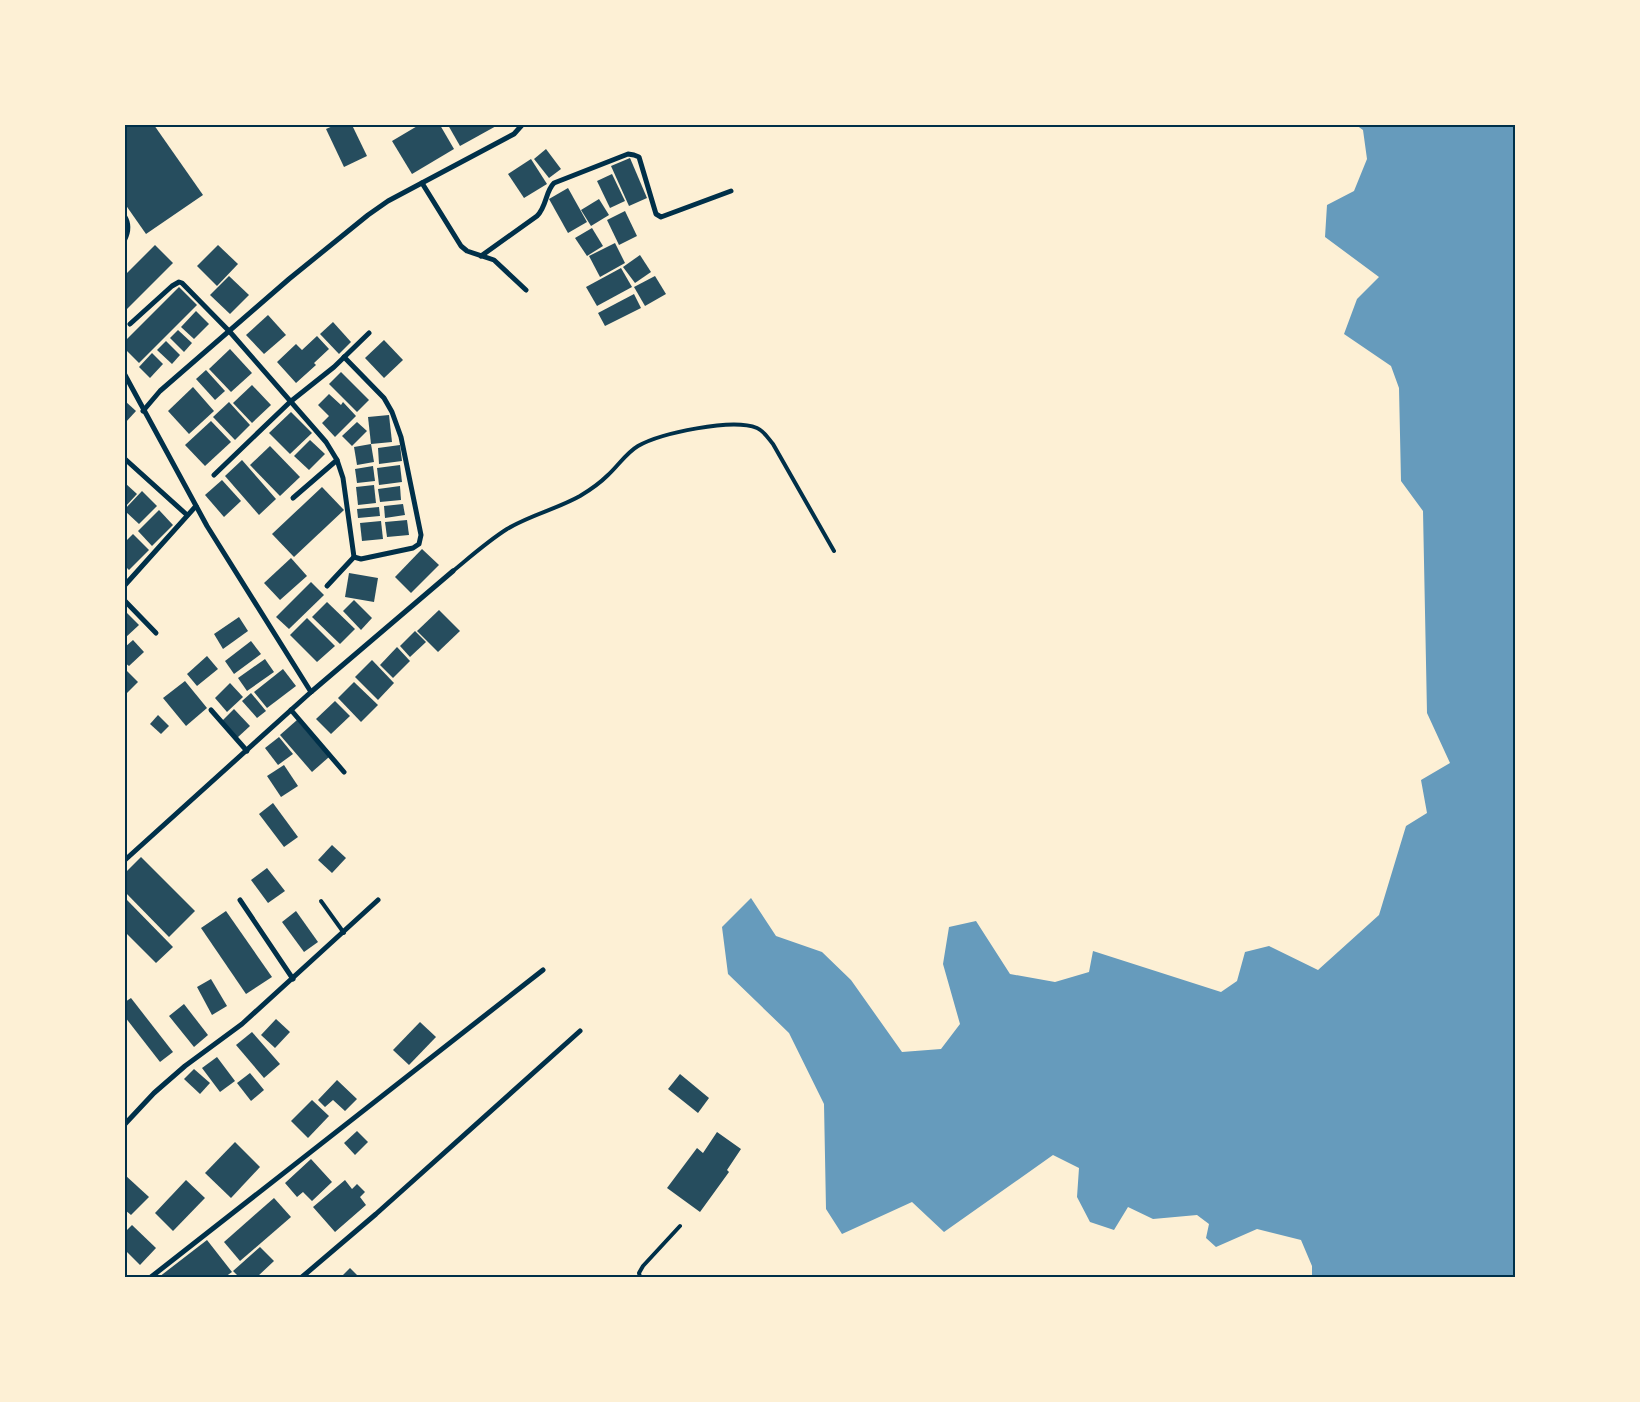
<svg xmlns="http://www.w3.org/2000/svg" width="1640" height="1402" viewBox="0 0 1640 1402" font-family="'Times New Roman',serif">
  <rect width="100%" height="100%" fill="#fdf0d5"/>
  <polygon fill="#669bbc" points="1356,125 1515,125 1515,1277 1312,1277 1312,1266 1301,1240 1257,1229 1216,1247 1206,1238 1209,1224 1197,1215 1153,1219 1128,1207 1114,1230 1090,1222 1077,1197 1079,1168 1053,1155 944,1232 912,1202 842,1234 826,1209 824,1104 789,1033 728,974 722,927 751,898 776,936 822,952 851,980 902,1052 941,1049 960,1024 943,964 949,927 976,921 1010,974 1055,982 1089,972 1093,951 1221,992 1237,981 1245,952 1269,946 1318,970 1379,915 1406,826 1427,813 1421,780 1450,763 1427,713 1423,511 1401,481 1399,388 1391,366 1344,334 1357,299 1379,277 1325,237 1327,205 1354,191 1367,159 1363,130"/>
  <g fill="#264d5e">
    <polygon points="125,125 154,125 203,195 146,234 125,204"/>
    <polygon points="335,125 352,125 367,156 344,167 326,129"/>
    <polygon points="419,125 440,125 454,149 412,174 392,141"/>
    <polygon points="448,125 498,125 460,146"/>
    <polygon points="546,149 561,169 549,178 534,159"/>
    <polygon points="630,158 647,198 629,206 611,166"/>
    <polygon points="531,159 547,184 524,198 508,174"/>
    <polygon points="612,174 625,201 610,208 597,181"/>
    <polygon points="568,188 587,222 568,233 549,199"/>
    <polygon points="599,199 609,215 591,226 581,210"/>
    <polygon points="625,211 637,236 619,245 607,220"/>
    <polygon points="592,228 603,246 587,256 575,238"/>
    <polygon points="615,243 625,263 600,277 589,256"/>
    <polygon points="155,245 173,263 125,311 125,275"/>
    <polygon points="218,245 238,264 217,286 197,266"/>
    <polygon points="640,255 651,272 635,283 623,267"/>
    <polygon points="621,268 632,287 597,306 586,287"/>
    <polygon points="229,276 249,295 230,314 210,295"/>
    <polygon points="655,276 666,294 645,306 634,287"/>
    <polygon points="179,287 197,305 139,363 125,349 125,341"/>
    <polygon points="634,294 641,308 605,326 598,313"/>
    <polygon points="196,311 209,324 194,339 181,327"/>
    <polygon points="268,315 286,335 264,354 246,335"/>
    <polygon points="333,322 351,342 339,354 320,334"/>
    <polygon points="178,330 192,343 184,352 170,338"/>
    <polygon points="317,336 329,349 314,363 316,365 296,383 277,362 296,344 302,350"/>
    <polygon points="384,340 403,360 384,378 365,358"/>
    <polygon points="166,341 180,355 172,364 157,350"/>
    <polygon points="230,349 252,373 231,392 209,369"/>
    <polygon points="152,353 163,364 150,378 139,367"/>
    <polygon points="206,370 225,391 215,400 196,379"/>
    <polygon points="341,372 369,400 357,412 329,384"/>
    <polygon points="252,385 271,405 252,423 233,403"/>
    <polygon points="193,387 214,411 189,434 168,411"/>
    <polygon points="329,394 341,405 343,402 356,416 335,437 322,423 329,416 318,405"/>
    <polygon points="125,401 136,411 125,423"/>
    <polygon points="229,402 250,425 235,440 213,417"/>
    <polygon points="291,412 312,433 290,454 269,433"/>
    <polygon points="389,415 392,442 371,444 368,417"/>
    <polygon points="211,421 231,442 205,466 185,445"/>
    <polygon points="357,422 367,431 352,446 342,436"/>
    <polygon points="310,440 325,454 309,470 294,456"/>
    <polygon points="371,444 374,462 357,465 354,447"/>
    <polygon points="400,445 402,461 379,464 378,448"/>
    <polygon points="270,446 300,477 280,496 250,465"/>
    <polygon points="242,460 276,499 259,515 225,476"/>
    <polygon points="400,465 402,482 379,485 377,468"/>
    <polygon points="373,466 375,481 357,483 355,469"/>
    <polygon points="222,480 241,501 224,517 205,495"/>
    <polygon points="125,483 137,494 125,507"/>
    <polygon points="374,485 376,503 358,505 356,487"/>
    <polygon points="400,486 401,500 380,502 378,489"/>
    <polygon points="322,487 344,510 294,557 272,534"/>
    <polygon points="142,491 157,506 139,524 125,511 125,509"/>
    <polygon points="403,504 405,515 385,518 384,506"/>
    <polygon points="379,507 380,516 358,518 357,509"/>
    <polygon points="159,510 173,525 152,546 138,531"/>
    <polygon points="407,520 409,535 387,537 385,522"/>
    <polygon points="381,521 383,539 362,541 360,523"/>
    <polygon points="133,534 149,550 129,570 125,566 125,542"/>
    <polygon points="422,549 439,565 411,593 395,577"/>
    <polygon points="291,558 307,576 280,600 264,583"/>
    <polygon points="349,573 378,578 374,602 345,597"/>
    <polygon points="311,582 324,595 289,629 276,617"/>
    <polygon points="354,600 372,618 361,630 343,611"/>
    <polygon points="327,602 355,629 340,644 312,617"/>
    <polygon points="439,610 460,631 438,652 417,631"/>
    <polygon points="126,612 139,625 125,638 125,613"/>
    <polygon points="239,617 248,631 223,649 214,634"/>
    <polygon points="307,618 335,646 317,662 290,635"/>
    <polygon points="415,631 426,642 410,657 400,646"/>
    <polygon points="133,640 144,652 129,666 125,663 125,647"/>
    <polygon points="251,641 261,654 234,674 225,661"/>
    <polygon points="397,647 410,661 393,678 380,665"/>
    <polygon points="207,656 218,669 197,686 187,674"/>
    <polygon points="265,659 274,672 247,691 238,678"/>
    <polygon points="372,660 394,683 378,700 355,677"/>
    <polygon points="125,669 138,682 125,695"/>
    <polygon points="283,669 296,686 267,708 254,692"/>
    <polygon points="185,681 207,708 186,726 163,698"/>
    <polygon points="354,682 378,705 361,722 338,698"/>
    <polygon points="230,683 243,697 227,712 215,698"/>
    <polygon points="251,693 266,711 257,718 242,701"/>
    <polygon points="335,701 350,716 331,734 316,719"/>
    <polygon points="234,709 250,726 237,738 222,721"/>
    <polygon points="158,715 169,726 161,734 150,724"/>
    <polygon points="297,720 329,757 312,772 280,735"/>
    <polygon points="279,737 293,754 278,765 265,748"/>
    <polygon points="284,765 298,786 281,797 267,776"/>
    <polygon points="273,803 298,837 284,847 259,814"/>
    <polygon points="332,845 346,858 332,873 318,860"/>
    <polygon points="141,857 195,911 169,937 125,892 125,873"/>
    <polygon points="267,868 285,891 268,903 251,880"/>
    <polygon points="127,900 173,947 156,963 125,932 125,902"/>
    <polygon points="226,911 272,977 246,994 201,928"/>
    <polygon points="296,911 318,942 304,952 282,922"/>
    <polygon points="211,979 227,1006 212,1015 197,987"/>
    <polygon points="131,998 173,1052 160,1062 125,1017 125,1002"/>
    <polygon points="184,1004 208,1035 194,1047 169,1016"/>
    <polygon points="276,1019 290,1032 275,1048 261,1035"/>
    <polygon points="420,1022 436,1037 409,1065 393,1050"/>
    <polygon points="252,1032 280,1064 264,1078 236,1045"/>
    <polygon points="217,1057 235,1081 220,1092 202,1068"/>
    <polygon points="194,1069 210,1083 200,1094 184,1079"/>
    <polygon points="250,1073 264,1090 251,1101 237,1083"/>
    <polygon points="680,1074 709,1098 698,1113 668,1089"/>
    <polygon points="337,1080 357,1099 345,1111 333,1100 325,1107 318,1100"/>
    <polygon points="312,1100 329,1116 308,1138 291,1121"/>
    <polygon points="357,1131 368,1142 355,1155 344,1143"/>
    <polygon points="717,1132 741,1149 727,1170 729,1172 700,1212 667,1188 697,1148 703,1153"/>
    <polygon points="235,1142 260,1167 231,1198 205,1173"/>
    <polygon points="311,1159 332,1182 312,1201 303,1192 297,1197 285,1183"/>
    <polygon points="125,1175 149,1197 131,1215 125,1210"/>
    <polygon points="186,1180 205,1198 173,1231 155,1213"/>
    <polygon points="345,1180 352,1189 357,1184 365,1192 360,1197 366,1205 335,1232 313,1207"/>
    <polygon points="274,1198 291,1217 240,1261 224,1242"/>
    <polygon points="132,1225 156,1248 140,1265 125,1250 125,1232"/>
    <polygon points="207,1240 232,1272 225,1277 159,1277"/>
    <polygon points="260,1247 274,1261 257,1277 239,1277 233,1271"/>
    <polygon points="350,1268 359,1277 341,1277"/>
  </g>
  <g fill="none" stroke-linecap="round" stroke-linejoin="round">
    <g stroke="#003049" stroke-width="4">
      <path d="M125,216C130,224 129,232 125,240"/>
      <path d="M453,571C470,557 488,541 507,529C530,515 557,509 580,496C590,490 600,483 608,475C618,466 626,453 638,446C661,433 732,418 757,428C764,431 768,438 773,444L834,551"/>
      <polyline points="321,901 344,933"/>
      <polyline points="640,1277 639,1273 643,1266 680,1226"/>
    </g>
    <g stroke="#003049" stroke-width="5">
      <polyline points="422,183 461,246 467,251 494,260 526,290"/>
      <path d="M481,256L537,216C547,206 545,192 554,183L628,154L634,155L639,157L656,214L661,217L731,191"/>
      <polyline points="130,324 172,286 179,282 182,283 230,332 326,442 337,460 343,478 354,557 361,559 413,548 419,544 421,535 401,437 392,412 384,398 344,357"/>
      <polyline points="125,375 207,526 311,692"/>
      <polyline points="143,411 160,391 289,279 368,215 388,201 514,134 522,125"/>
      <polyline points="125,459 187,515"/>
      <polyline points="214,475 290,402 334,367 369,333"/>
      <polyline points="293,498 337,460"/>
      <polyline points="125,585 196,506"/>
      <polyline points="327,586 354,557"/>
      <polyline points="125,601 156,633"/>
      <polyline points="211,710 247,751"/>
      <polyline points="291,710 344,772"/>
      <polyline points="125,860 311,692 453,571"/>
      <polyline points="240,900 293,979"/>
      <polyline points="125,1124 154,1093 185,1066 242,1024 378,900"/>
      <polyline points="151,1277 543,970"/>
      <polyline points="302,1277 376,1214 580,1031"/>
    </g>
  </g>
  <rect width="1640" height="1402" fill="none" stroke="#fdf0d5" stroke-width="252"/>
  <rect x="126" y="126" width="1388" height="1150" fill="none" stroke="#003049" stroke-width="2"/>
</svg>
